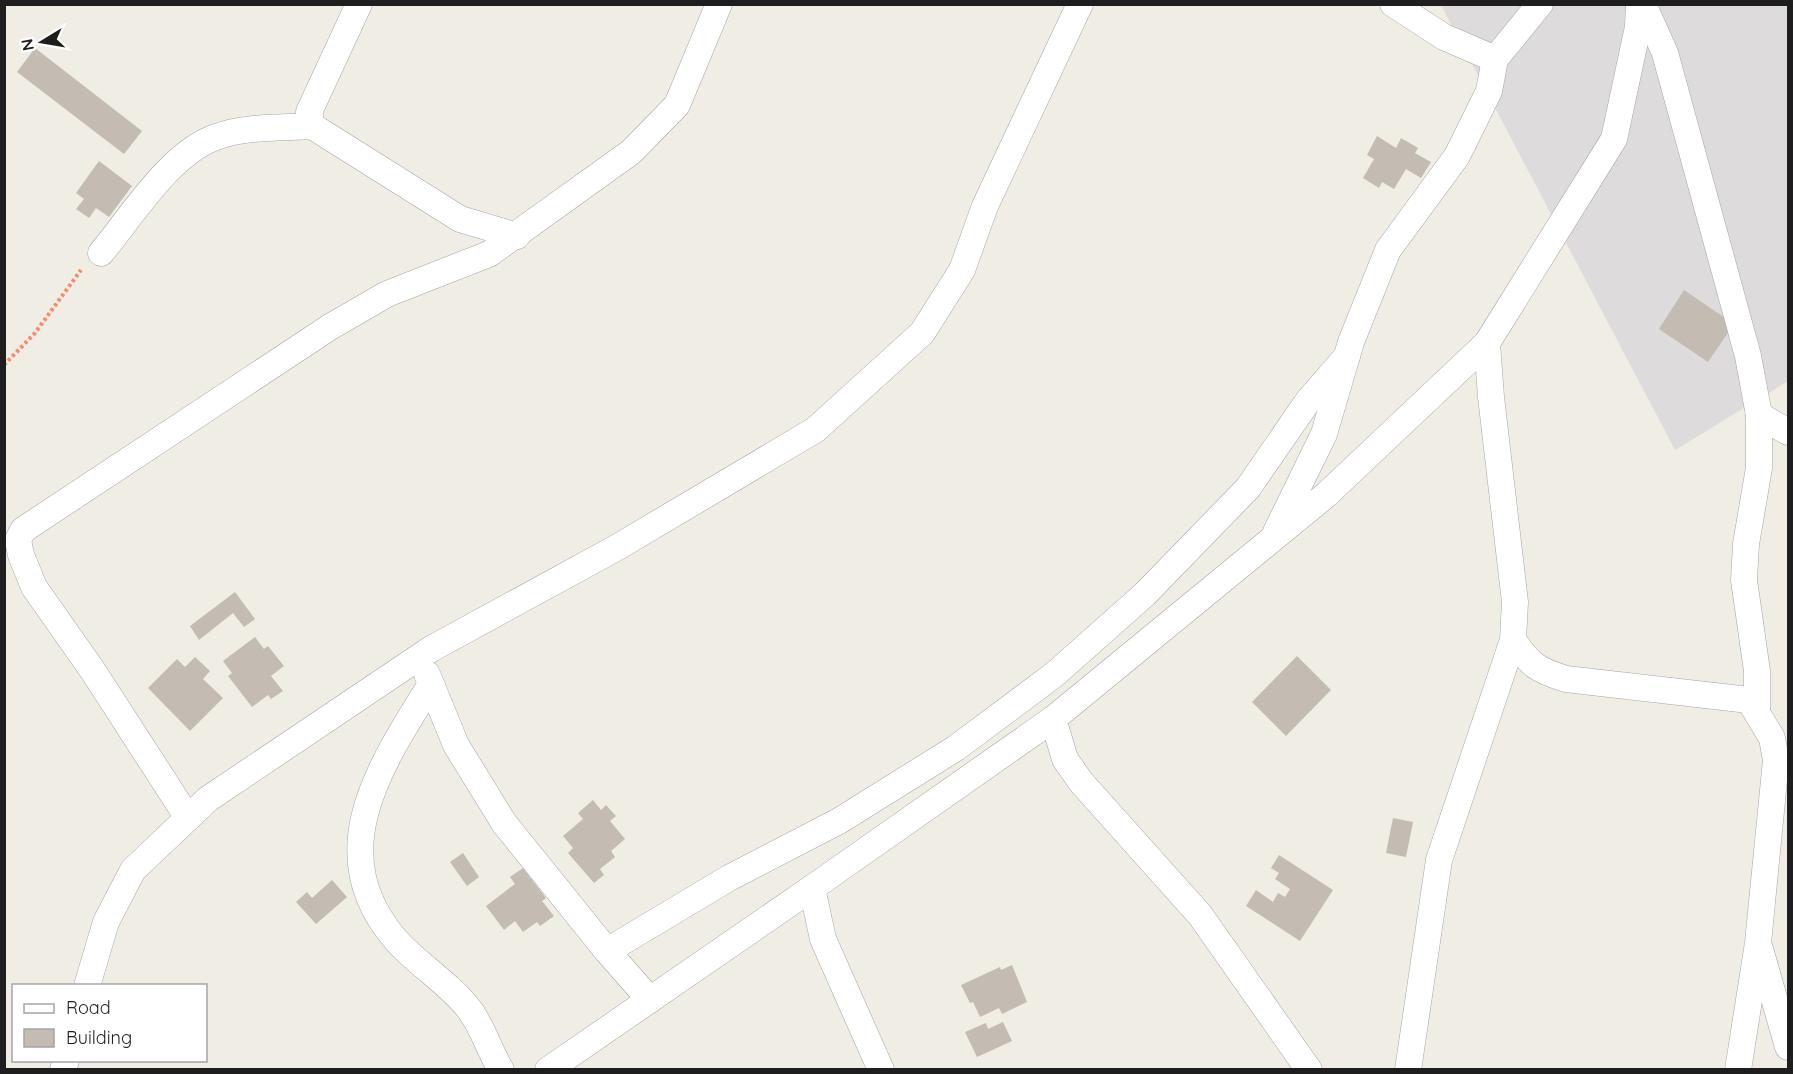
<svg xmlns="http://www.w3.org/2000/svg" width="1793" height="1074" viewBox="0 0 1793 1074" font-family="Quicksand,sans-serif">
  <rect width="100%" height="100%" fill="#f0ede4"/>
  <polygon fill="#dddbdb" points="1441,5 1788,5 1788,381 1675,450"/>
  <g fill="#c4bcb3">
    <polygon points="35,48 142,131 124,154 17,72"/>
    <polygon points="1377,136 1396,148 1401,138 1418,148 1415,153 1431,162 1421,178 1406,169 1394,189 1382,182 1379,188 1363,178 1374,159 1367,155"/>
    <polygon points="99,161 132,186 109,217 96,208 89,218 76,209 84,199 76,193"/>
    <polygon points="1684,290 1734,324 1708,362 1659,329"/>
    <polygon points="235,592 255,619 244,627 233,613 199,640 190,626"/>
    <polygon points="255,637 264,649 268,646 284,666 271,676 283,691 271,699 268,695 252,707 228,676 232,673 223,661"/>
    <polygon points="1297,656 1331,690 1286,736 1252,702"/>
    <polygon points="195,657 210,671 203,679 223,698 190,731 148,688 177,659 185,667"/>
    <polygon points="593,800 601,810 606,805 616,816 610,821 625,839 611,851 615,857 600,869 604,875 594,883 568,853 573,848 563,836 583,819 578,813"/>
    <polygon points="1393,818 1413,822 1406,857 1386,853"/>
    <polygon points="463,853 479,877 467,886 450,862"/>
    <polygon points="1279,855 1333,890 1300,941 1246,906 1256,890 1273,902 1278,893 1285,897 1290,889 1275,879 1279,873 1271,868"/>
    <polygon points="523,868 546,898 542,901 554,916 540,926 537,922 523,932 515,921 504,930 486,906 515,884 510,877"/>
    <polygon points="332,880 347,897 316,924 296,902 307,892 312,898"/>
    <polygon points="1012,965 1027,1002 1002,1014 999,1008 980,1017 973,1002 970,1003 961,985 1000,967 1001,970"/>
    <polygon points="1003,1022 1012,1041 977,1057 965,1032 986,1023 988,1029"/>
  </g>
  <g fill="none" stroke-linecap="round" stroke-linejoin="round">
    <defs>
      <g id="minor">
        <polyline points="359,4 309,112 312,126 460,219 517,236"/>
        <polyline points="1393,4 1444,37 1495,59"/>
        <polyline points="1643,4 1665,53 1748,356 1759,415 1759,468 1746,544 1744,580 1757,671 1757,710"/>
        <path d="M101,253C132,216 170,153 216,137C246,126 281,128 312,126"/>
        <polyline points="1759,415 1788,432"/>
        <polyline points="1276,532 1324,434 1351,342 1388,250 1457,156 1489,91 1495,59 1540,4"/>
        <path d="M1513,640C1530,665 1537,670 1566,679L1749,700L1772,738L1776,760L1758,943L1738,1070"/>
        <polyline points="427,674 456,745 504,823 607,951 650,1000"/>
        <path d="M431,684C381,765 320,852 396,940C418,965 449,983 469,1009C483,1027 489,1050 501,1070"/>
        <polyline points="1053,719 1065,759 1081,782 1200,915 1309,1070"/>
        <polyline points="188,818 93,671 34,587 21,555 18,540 23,530 330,327 387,294 489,254 631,152 677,105 719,4"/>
        <polyline points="812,888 823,939 881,1070"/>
        <polyline points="1760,949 1788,1047"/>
        <polyline points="607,951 729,878 839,821 956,748 1055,674 1145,594 1248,488 1308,401 1347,356"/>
        <polyline points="87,986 106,922 133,870 208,799 431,649 616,548 815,430 922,333 962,270 985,206 1080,4"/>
        <polyline points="63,1070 66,1060"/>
        <polyline points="548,1070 812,888 1053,719 1326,495 1487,343 1614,139 1638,27 1639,4"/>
        <polyline points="1408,1070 1439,860 1513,640 1515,602 1491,397 1487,343"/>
      </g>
    </defs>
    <use href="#minor" stroke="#a5a5a5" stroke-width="27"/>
    <polyline stroke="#fd8667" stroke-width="4" stroke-dasharray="3 3" stroke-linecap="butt" points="4,365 35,333 81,270"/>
    <use href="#minor" stroke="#fff" stroke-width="26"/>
  </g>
  <rect width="1793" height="1074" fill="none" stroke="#1e1e1e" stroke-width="12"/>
  <rect x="12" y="984" width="195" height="78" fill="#ffffff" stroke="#a5a5a5" stroke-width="1.5"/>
  <rect x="24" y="1004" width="30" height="9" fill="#ffffff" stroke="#a5a5a5" stroke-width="1.5"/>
  <text x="66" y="1014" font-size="18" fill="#1e1e1e">Road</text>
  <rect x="24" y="1029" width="30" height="18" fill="#c4bcb3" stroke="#a5a5a5" stroke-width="1.5"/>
  <text x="66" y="1044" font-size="18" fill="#1e1e1e">Building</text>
  <g transform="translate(42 42) rotate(259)" stroke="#ffffff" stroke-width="4.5" paint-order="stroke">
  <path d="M0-4.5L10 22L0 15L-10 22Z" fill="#1e1e1e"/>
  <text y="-9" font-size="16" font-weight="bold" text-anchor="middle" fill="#1e1e1e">N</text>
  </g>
</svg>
